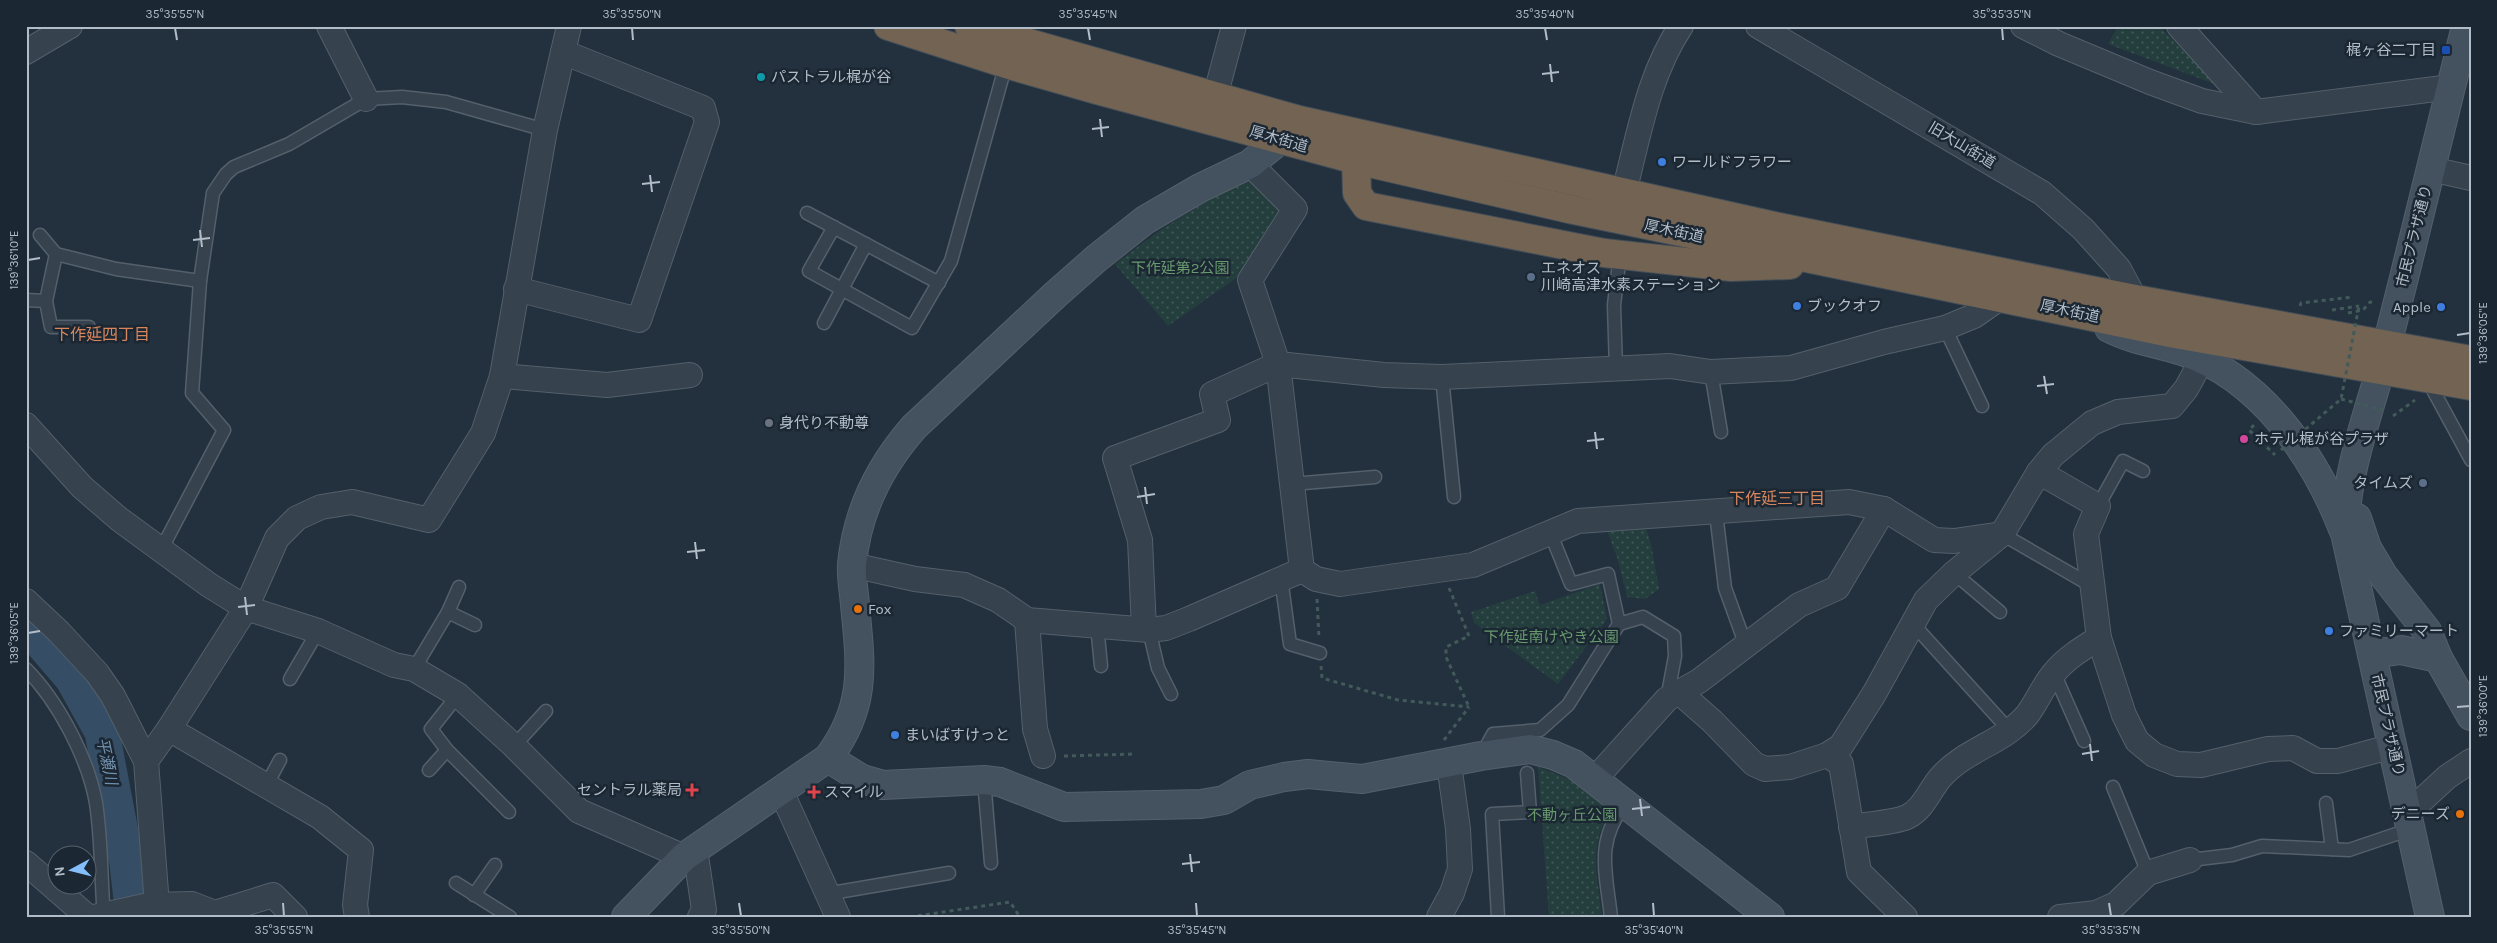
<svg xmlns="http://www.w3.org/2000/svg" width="2497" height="943" viewBox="0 0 2497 943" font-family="Karla,'Noto Sans JP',sans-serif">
  <defs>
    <pattern id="park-dots" width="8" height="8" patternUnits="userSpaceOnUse" patternTransform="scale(1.25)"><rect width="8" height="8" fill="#243e3e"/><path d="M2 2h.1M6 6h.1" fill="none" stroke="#415858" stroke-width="1.8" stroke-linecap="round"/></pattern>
  </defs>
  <rect width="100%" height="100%" fill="#22313d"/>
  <g fill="url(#park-dots)">
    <polygon points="2118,26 2159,26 2217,85 2108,44"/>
    <polygon points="1248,176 1281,208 1282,217 1246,271 1168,326 1115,264 1159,231"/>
    <polygon points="1643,520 1651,544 1659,589 1645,599 1627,597 1618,560 1605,525"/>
    <polygon points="1600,584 1607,619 1558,684 1474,623 1471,612 1535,591 1540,605"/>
    <path d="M1538,767L1584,785L1613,809C1586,844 1598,876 1602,917H1549Z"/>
  </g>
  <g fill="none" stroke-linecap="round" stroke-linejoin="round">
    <polyline stroke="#354e65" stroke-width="35" points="26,628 36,636 72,678 102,732 127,864 133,917"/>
    <defs>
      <g id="lane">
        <polyline points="807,213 939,283"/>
        <polyline points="834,227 809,271 912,328 951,261 1006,64"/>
        <polyline points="40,235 56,254 116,269 200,281"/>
        <polyline points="56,254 46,301 51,327 89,327"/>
        <polyline points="1609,257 1619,263 1614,305 1616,369"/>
        <polyline points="26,300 46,301"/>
        <polyline points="824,323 866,244"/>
        <polyline points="1945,328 1982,406"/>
        <polyline points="1711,372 1721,432"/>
        <polyline points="1442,377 1454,497"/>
        <polyline points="2427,379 2471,460"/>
        <polyline points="1292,484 1375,477"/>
        <polyline points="2098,506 2123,461 2143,471"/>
        <polyline points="1716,513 1725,588 1746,646"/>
        <polyline points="1550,532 1571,584 1608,574 1619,624 1643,617 1674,636 1675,656 1667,699"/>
        <polyline points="2002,534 2092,586"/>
        <polyline points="161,550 224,430 192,393 200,281 213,193 226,174 234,167 289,144 366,99 402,97 446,102 545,130"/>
        <polyline points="1954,573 2000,612"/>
        <polyline points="1281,578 1290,644 1320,653"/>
        <polyline points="448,612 475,625"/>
        <polyline points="1913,624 2010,731"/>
        <polyline points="1097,625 1101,666"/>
        <polyline points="1149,630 1158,668 1171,694"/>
        <path d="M26,669C58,701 88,758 96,803C101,836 101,870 103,903L102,914"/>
        <polyline points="414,669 448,612 459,587"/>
        <polyline points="2054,673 2084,741"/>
        <polyline points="290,679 318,631"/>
        <polyline points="458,695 431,729 447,750 509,812"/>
        <polyline points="514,746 546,711"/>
        <polyline points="1481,756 1493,734 1540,730 1568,705 1619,624"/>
        <polyline points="429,770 447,750"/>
        <polyline points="984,780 991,863"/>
        <polyline points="266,786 280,760"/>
        <polyline points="2113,787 2148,873"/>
        <polyline points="2326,803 2332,849"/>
        <polyline points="2190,860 2232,855 2262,846 2349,850 2411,829"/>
        <polyline points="456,883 510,917"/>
        <polyline points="826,894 949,873"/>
        <polyline points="474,895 495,865"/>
        <polyline points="1498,917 1492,814 1530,812 1527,773"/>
        <path d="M1611,917C1606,872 1595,842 1625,804"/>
      </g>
      <g id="street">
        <polyline points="329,26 366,99"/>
        <polyline points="1758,26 2042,193 2083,229 2119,269 2135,299"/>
        <polyline points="2023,26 2059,44 2150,82 2202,101 2256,112 2451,87"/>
        <polyline points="2179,26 2256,112"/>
        <polyline points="26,52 70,26"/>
        <polyline points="1215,97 1234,26"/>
        <polyline points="1250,164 1295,209 1250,280 1278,364 1302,570 1316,579 1340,584 1473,565 1578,521 1849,502 1884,509 1934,540 1954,541 2002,534"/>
        <polyline points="2431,169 2471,178"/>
        <path d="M1624,192C1639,135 1648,76 1681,26"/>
        <polyline points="516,289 639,320 707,122 703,108 563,52"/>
        <polyline points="502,376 607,385 690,375"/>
        <polyline points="26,425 82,487 119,519 209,585 246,608 318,631 394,665 414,669 458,695 514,746 579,811 684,857"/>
        <polyline points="2039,472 2098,506 2086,534 2099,638 2124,715 2137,741 2154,755 2177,764 2201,765 2268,749 2293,748 2317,761 2338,761 2393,746"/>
        <polyline points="852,565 915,579 964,585 998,600 1027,620 1149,630 1166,628 1189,619 1302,570"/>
        <polyline points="26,601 59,632 97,673 113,696 146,761 157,905"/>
        <polyline points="1027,620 1035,729 1043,756"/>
        <polyline points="1144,629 1140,540 1115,458 1218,420 1212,394 1278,364 1384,375 1442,377 1670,366 1711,372 1791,368 1884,342 1945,328 1974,316 2001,297"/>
        <polyline points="1679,692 1712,721 1754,764 1765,769 1790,767 1827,755 1841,746 1874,694 1926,600 1954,573 2002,534 2039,472 2053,455 2092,423 2118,412 2172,406 2186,389 2202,360"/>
        <polyline points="169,729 320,817 361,850 355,905 357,917"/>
        <polyline points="1827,755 1841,764 1859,872 1905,917"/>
        <polyline points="146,761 169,729 246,608 277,538 297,518 321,507 352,502 429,520 483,433 502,376 545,130 569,26"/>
        <polyline points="1594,780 1667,699 1699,681 1799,605 1837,588 1884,509"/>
        <polyline points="781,791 838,917"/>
        <polyline points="2408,813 2447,777 2471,761"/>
        <path d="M1851,827C1867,824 1893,823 1907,817C1924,809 1930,789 1941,777C1966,749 2003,743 2027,715C2037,702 2043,686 2054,673C2066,658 2083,648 2099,638"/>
        <polyline points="695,849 704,910 700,917"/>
        <polyline points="26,863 88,917"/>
        <polyline points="94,917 149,905 192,904 215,913 273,895 295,917"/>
        <polyline points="1439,917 1452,893 1460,869 1458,829 1449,764"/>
        <polyline points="2060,917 2096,913 2116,904 2148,873 2190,860"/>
      </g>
      <g id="secondary">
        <path d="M2109,328C2132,340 2157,343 2182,351C2261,378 2314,455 2343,529"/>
        <polyline points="2357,518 2367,548 2383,575 2427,631 2438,658 2471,716"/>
        <polyline points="2372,654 2401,650 2438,658"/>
        <polyline points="828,758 862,779 883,785 984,780 1000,782 1064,807 1201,804 1224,800 1250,785 1284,777 1308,774 1362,779 1481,756 1530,749 1553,755 1574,764 1770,917"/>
        <path d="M626,917L684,857L828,758C867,706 861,666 855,605C854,592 851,577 852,564C857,511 879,467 914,427L1055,295L1097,258L1145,220L1200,188L1250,164L1281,139L1294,126"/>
        <path d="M2430,917L2345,533C2345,469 2372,406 2387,345C2414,239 2440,133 2466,26"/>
      </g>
      <g id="highway">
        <polyline points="888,26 1006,64 1097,90 1356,160 1452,182 1569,209 2175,334 2471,386"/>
        <polyline points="969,26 1299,120 1774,226 2135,299 2471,360"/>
        <polyline points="1356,160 1357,193 1366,206 1604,253 1731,267 1790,265"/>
      </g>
    </defs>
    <use href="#lane" stroke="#54606b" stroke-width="15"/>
    <use href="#street" stroke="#54606b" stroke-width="26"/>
    <use href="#secondary" stroke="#54606b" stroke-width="30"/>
    <use href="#highway" stroke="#414d58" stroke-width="30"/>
    <g stroke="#425a5a" stroke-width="3" stroke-dasharray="4 4" stroke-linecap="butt">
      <polyline points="2300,306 2301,303 2353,297"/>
      <polyline points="2332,310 2359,306"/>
      <polyline points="2348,313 2363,310 2370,302 2376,303"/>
      <polyline points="2393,416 2415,400"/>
      <polyline points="2254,425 2249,430 2275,455"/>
      <polyline points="1449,588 1469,636 1446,647 1446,657 1469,707"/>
      <polyline points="1317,599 1319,638"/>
      <polyline points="1321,666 1322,678 1398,700 1469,707"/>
      <polyline points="1444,740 1469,707"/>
      <polyline points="1064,756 1135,754"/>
      <polyline points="910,917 1010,902 1020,917"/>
    </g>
    <use href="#lane" stroke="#36424d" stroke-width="12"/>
    <use href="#street" stroke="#36424d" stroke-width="24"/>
    <use href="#secondary" stroke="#445260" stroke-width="28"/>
    <use href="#highway" stroke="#736353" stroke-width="28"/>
    <g stroke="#425a5a" stroke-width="3" stroke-dasharray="4 4" stroke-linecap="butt">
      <polyline points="2341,399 2387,411"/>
      <polyline points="2281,450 2341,399 2359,306"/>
    </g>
  </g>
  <path fill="none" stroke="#b2bdc8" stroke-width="2" d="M175,28L177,40M632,28L633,40M1088,28L1090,40M1545,28L1547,40M2002,28L2003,40M1550,64L1552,82M1542,74L1559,72M1100,119L1102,137M1092,129L1109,127M650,175L652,192M642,184L660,182M200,230L202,247M193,240L210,238M28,260L40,258M2457,335L2470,333M2044,376L2047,394M2037,386L2054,384M1595,432L1597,449M1587,441L1604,439M1145,487L1147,504M1137,497L1155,494M695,542L697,559M687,552L705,550M245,597L247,615M238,607L255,605M28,633L40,631M2457,707L2470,706M2090,744L2092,761M2082,754L2099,751M1640,799L1642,816M1632,809L1650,807M1190,854L1192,872M1182,864L1200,862M283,903L284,916M739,903L741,916M1196,903L1197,916M1653,903L1654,916M2109,903L2111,916"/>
  <rect fill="#1a4fb4" stroke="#1b2732" stroke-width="2" x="2441" y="45" width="10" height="10" rx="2.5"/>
  <circle fill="#0f9aa8" stroke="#1b2732" stroke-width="2" cx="761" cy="77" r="5"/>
  <g fill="#3f7fe0" stroke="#1b2732" stroke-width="2">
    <circle cx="1662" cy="162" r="5"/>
    <circle cx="1797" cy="306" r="5"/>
    <circle cx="2441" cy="307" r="5"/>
    <circle cx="2329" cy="631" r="5"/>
    <circle cx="895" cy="735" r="5"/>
  </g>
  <g fill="#5c6f8a" stroke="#1b2732" stroke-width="2">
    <circle cx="1531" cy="277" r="5"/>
    <circle cx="2423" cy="483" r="5"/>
  </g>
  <circle fill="#6b7280" stroke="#1b2732" stroke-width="2" cx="769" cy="423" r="5"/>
  <circle fill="#d1479c" stroke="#1b2732" stroke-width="2" cx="2244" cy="439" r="5"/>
  <g fill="#e8710a" stroke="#1b2732" stroke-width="2">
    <circle cx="858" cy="609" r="5"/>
    <circle cx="2460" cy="814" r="5"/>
  </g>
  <g fill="#e0444e" stroke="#1b2732" stroke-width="2">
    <path d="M689.5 782.5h5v5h5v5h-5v5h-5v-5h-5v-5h5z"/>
    <path d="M811.5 784.5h5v5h5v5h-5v5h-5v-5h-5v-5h5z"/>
  </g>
  <g text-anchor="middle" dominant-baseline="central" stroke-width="5" stroke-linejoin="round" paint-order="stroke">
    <g font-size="15" fill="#b2bdc8" stroke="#1b2732" text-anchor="start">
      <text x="2436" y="50" text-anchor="end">梶ヶ谷二丁目</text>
      <text x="771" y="77">パストラル梶が谷</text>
      <text x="1672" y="162">ワールドフラワー</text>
      <text x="1541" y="268">エネオス<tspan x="1541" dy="17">川崎高津水素ステーション</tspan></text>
      <text x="1807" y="306">ブックオフ</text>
      <text x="2431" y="307" text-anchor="end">Apple</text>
      <text x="779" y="423">身代り不動尊</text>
      <text x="2254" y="439">ホテル梶が谷プラザ</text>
      <text x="2413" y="483" text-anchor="end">タイムズ</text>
      <text x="868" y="609">Fox</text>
      <text x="2339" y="631">ファミリーマート</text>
      <text x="905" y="735">まいばすけっと</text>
      <text x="682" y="790" text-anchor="end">セントラル薬局</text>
      <text x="824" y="792">スマイル</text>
      <text x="2450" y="814" text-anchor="end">デニーズ</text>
    </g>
    <g font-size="15" fill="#b2bdc8" stroke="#1b2732">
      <text transform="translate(1279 139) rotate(16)">厚木街道</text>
      <text transform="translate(1962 145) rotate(31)">旧大山街道</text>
      <text transform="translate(1674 231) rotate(12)">厚木街道</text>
      <text transform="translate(2414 236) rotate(-76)">市民プラザ通り</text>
      <text transform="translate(2070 311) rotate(12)">厚木街道</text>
      <text transform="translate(2388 725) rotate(77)">市民プラザ通り</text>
    </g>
    <g font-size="15" fill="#689a6e" stroke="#1b2732">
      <text x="1180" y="268">下作延第2公園</text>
      <text x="1551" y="637">下作延南けやき公園</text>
      <text x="1572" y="815">不動ヶ丘公園</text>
    </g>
    <g font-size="16" fill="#d7865e" stroke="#1b2732">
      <text x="102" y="334">下作延四丁目</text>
      <text x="1777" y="498">下作延三丁目</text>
    </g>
    <g font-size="16" font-style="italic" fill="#7191ad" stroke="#1b2732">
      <text transform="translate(107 761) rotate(78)">平瀬川</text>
    </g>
  </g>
  <rect width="2497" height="943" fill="none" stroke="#1b2732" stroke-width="55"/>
  <g transform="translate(72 870) rotate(263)"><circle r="24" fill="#1b2732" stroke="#57636e"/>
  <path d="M0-4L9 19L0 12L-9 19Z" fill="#85bffb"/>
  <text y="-8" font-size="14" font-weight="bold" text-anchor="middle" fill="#b2bdc8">N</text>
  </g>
  <rect x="28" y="28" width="2442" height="888" fill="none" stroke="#b2bdc8" stroke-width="2"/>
  <g font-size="12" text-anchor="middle" fill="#b2bdc8">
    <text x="175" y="18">35°35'55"N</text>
    <text x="632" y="18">35°35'50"N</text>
    <text x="1088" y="18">35°35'45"N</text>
    <text x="1545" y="18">35°35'40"N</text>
    <text x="2002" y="18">35°35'35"N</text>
    <text transform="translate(14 260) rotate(-90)" y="4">139°36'10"E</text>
    <text transform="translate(2483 333) rotate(-90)" y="4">139°36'05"E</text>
    <text transform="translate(14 633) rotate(-90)" y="4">139°36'05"E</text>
    <text transform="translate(2483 706) rotate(-90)" y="4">139°36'00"E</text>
    <text x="284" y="934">35°35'55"N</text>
    <text x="741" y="934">35°35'50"N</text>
    <text x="1197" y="934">35°35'45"N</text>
    <text x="1654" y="934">35°35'40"N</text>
    <text x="2111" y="934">35°35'35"N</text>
  </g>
</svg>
